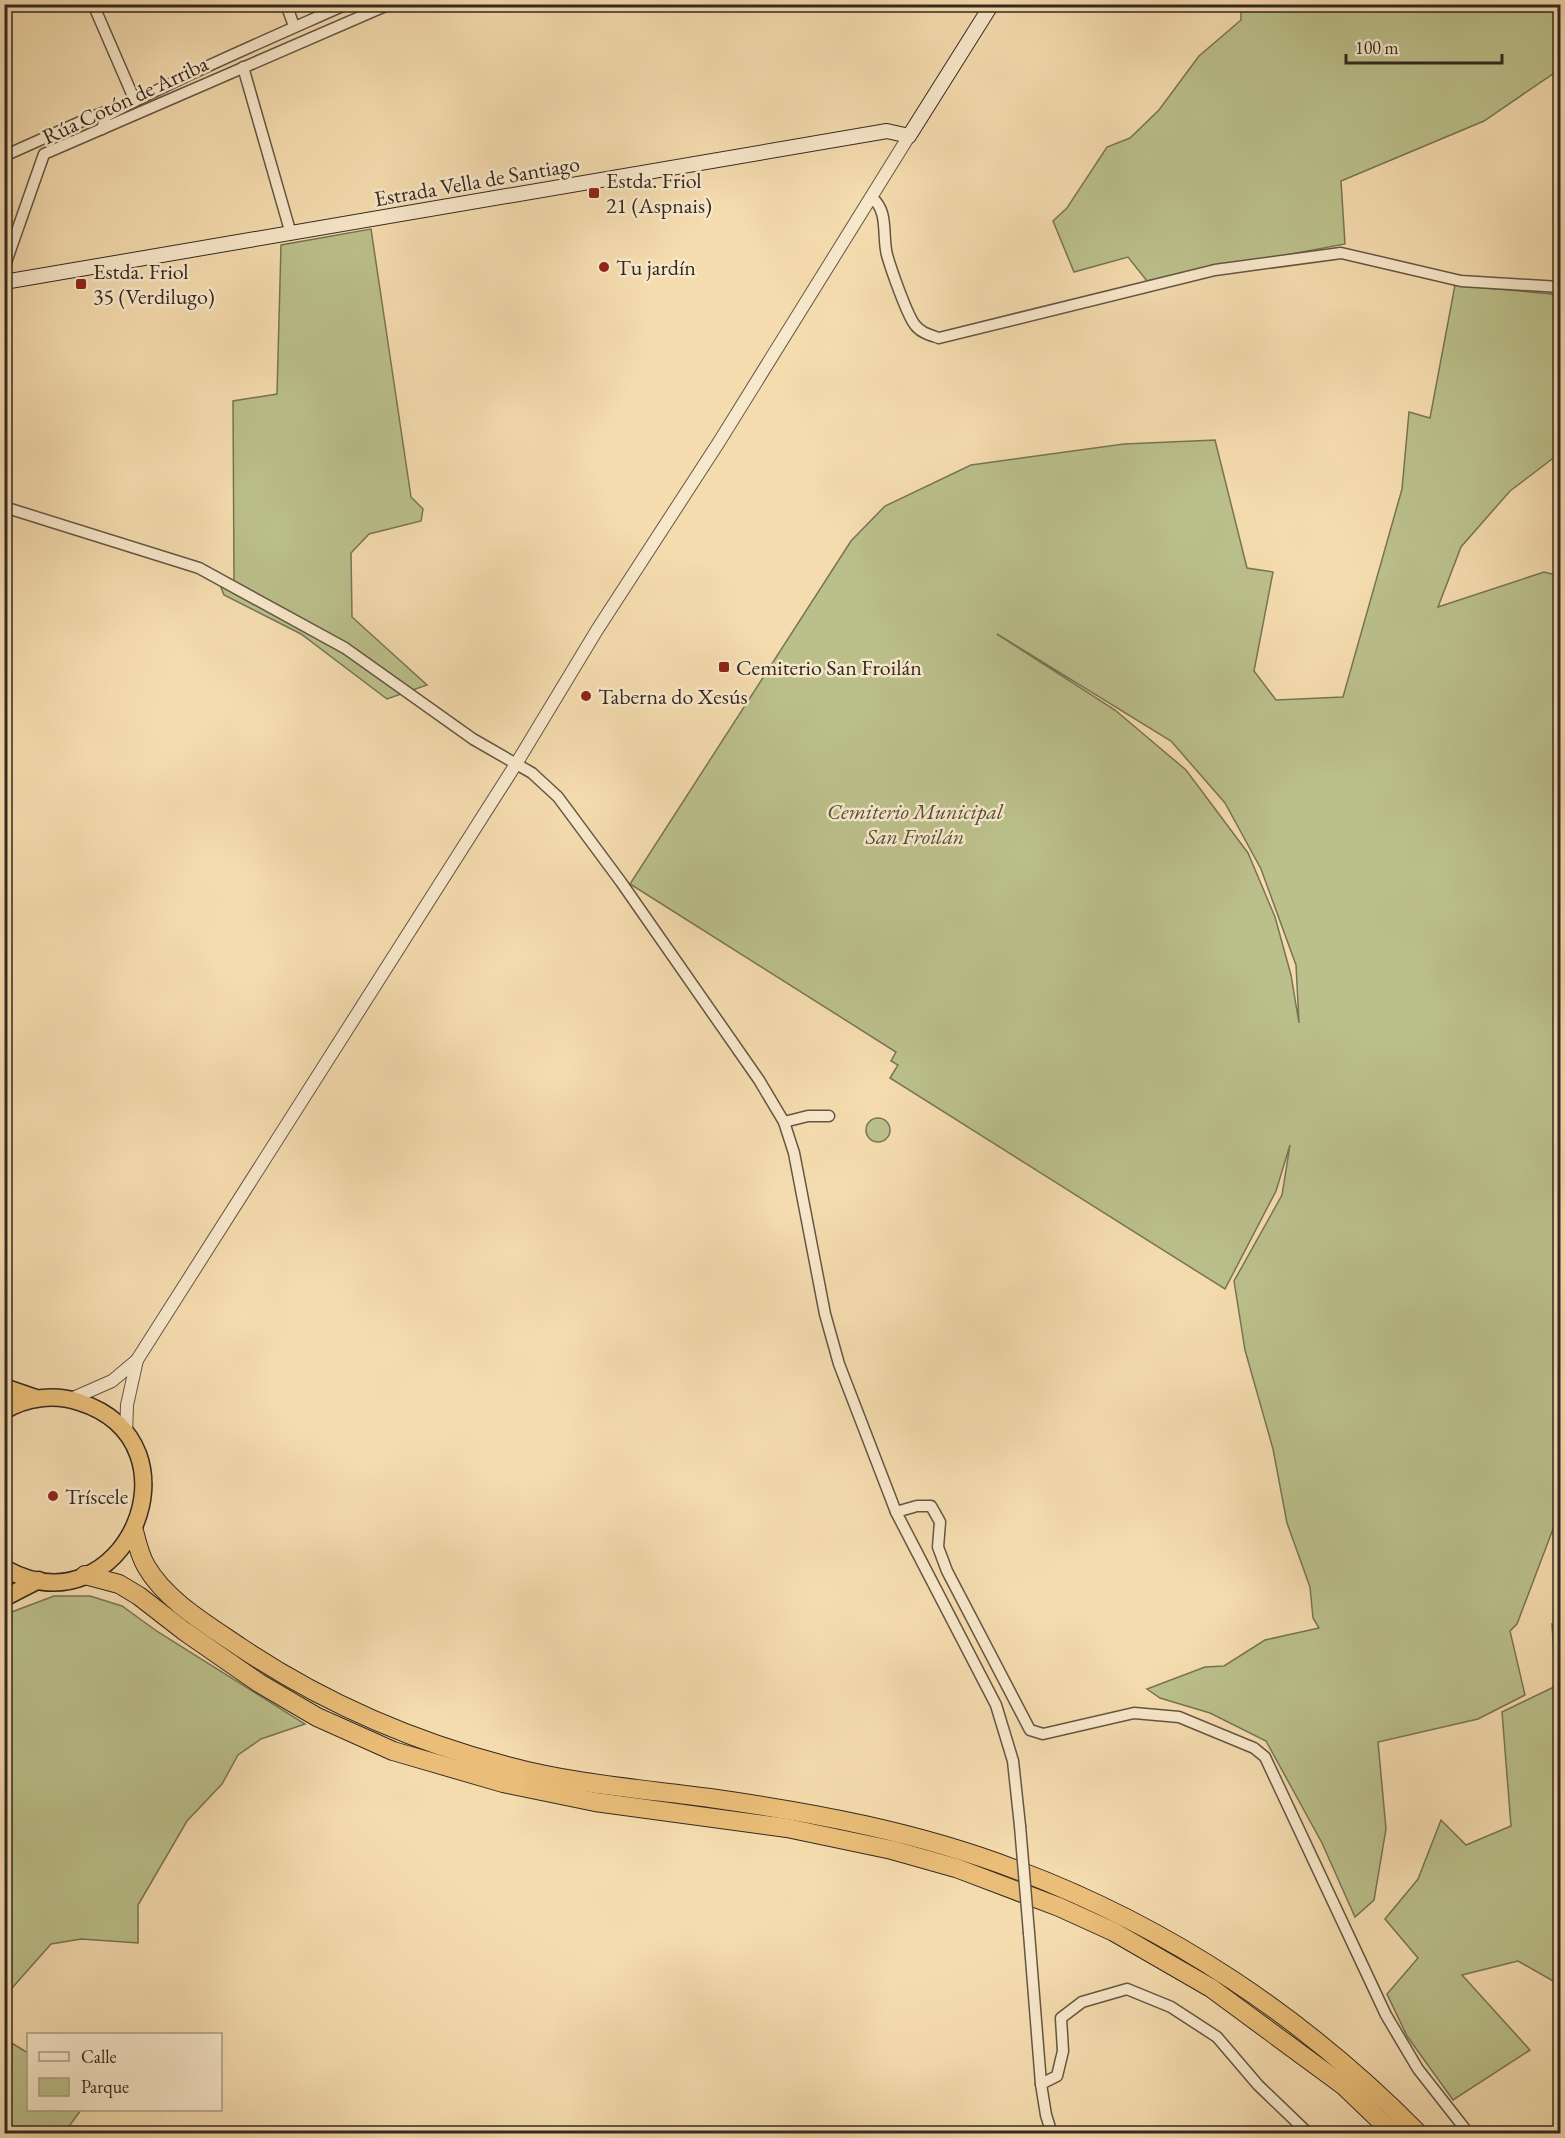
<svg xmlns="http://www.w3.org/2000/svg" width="1565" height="2138" viewBox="0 0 1565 2138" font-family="'EB Garamond',serif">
  <rect width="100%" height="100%" fill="#f5dcaf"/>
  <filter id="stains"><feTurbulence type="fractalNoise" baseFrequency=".00333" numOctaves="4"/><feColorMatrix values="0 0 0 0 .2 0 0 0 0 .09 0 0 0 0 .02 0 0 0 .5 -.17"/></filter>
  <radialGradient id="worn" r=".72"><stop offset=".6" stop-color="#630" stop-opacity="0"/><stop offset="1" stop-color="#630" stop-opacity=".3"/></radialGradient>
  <g fill="#bbc08b" stroke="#777456" stroke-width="1.5" fill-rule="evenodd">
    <polygon points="1241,5 1560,5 1560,69 1484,121 1341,181 1345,244 1147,281 1128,257 1074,272 1053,221 1067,208 1107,147 1130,138 1159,110 1199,56 1241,20"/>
    <polygon points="371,229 411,497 423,509 421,521 369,534 351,553 352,617 427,685 387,699 301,634 224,595 218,580 234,581 233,401 277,394 281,245"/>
    <path d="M1455,285L1552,294L1560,304V453L1510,491L1461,547L1438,607L1544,572L1560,576V1500L1556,1521L1517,1624L1510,1631L1525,1695L1478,1719L1378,1742L1386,1829L1374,1900L1355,1917L1322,1843L1266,1741L1210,1713L1160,1698L1147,1689L1205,1667L1224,1666L1265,1640L1319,1628L1313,1618L1310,1587L1287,1523L1273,1449L1245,1350L1234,1281L1282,1195L1290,1145L1276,1191L1225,1289L890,1078L898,1065L891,1061L896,1052L630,884L851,541L885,506L971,465L1124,444L1215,440L1247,568L1273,572L1254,671L1276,700L1343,697L1402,489L1409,412L1430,418ZM997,634L1171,741L1225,803L1261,869L1296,965L1299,1023L1291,975L1275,917L1248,853L1186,770L1115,710Z"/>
    <circle cx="878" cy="1130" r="12"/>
    <polygon points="54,1596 90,1596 122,1606 158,1632 305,1724 261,1739 238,1755 222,1784 187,1821 138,1905 138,1943 81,1939 51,1944 5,1996 5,1618 9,1613"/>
    <polygon points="1552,1624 1560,1626 1560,1985 1518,1961 1462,1975 1530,2050 1453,2100 1407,2036 1387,1994 1418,1958 1385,1919 1418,1879 1441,1820 1466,1845 1511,1826 1502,1712 1556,1686"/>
    <polygon points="5,2039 28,2053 28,2110 81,2110 64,2133 5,2133"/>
  </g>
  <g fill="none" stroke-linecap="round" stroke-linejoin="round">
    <defs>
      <g id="minor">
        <polyline points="93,4 135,101 131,103"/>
        <polyline points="286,4 294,26"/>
        <polyline points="243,67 291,234"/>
        <polyline points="89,118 110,110"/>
        <path d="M102,129L106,116C184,75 266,40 347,4"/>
        <polyline points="4,156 89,118 92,121"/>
        <path d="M872,198C889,211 882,236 887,255C891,269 907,315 915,325C921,333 930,335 939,338L1215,270L1341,253L1461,281L1560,287"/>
        <polyline points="4,268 44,154 390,4"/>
        <polyline points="4,507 199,568 345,648 473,739 532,773 558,797 621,882 759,1080 784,1122 794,1153 825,1314 839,1364 896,1512 996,1705 1013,1761 1020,1826"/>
        <polyline points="784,1122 808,1116 829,1116"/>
        <polyline points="896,1512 917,1506 931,1506 940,1522 938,1547 947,1571 1030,1730 1043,1734 1134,1713 1179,1717 1254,1748 1265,1757 1386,2015 1418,2069 1469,2134"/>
        <polyline points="1029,1933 1041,2084 1046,2115 1052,2134"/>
        <polyline points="1041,2084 1057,2076 1063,2051 1061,2018 1082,2002 1127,1989 1171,2007 1217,2037 1258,2085 1309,2134"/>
      </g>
      <g id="tertiary">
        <polyline points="71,1399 112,1381 137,1360 516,764 597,630 719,442 909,136"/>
        <polyline points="126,1435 127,1405 137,1360"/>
      </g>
      <polyline id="secondary" points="4,282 887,131 909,136 992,4"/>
      <g id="trunk">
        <polyline points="4,1387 36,1398"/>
        <path d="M4,1411C26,1397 55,1394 79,1402C207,1442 124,1636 4,1568"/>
        <polyline points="4,1598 39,1580"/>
      </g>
      <g id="motorway">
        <path d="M134,1531C137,1543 140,1556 146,1566C166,1601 208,1625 240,1647C322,1702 412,1741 507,1766C573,1784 643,1789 710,1798C815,1813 918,1832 1017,1870C1169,1927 1305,2018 1419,2134"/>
        <polyline points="85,1575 119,1584 139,1596 184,1631 259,1683 317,1717 393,1751 503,1783 595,1802 787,1828 892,1850 956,1868 1059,1907 1114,1932 1211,1988 1344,2086 1394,2134"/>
      </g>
    </defs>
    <use href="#minor" stroke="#645644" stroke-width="13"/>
    <use href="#tertiary" stroke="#645644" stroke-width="14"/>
    <use href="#secondary" stroke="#332920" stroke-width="16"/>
    <use href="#trunk" stroke="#332920" stroke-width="19"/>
    <use href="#motorway" stroke="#332920" stroke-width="20"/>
    <use href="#minor" stroke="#f8e8cb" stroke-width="10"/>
    <use href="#tertiary" stroke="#f8e8cb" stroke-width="12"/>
    <use href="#secondary" stroke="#f8e8cb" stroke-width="14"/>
    <use href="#trunk" stroke="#eabe78" stroke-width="16"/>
    <use href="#motorway" stroke="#eabe78" stroke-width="18"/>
    <defs>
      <polyline id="minor-bridge" points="1020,1826 1029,1933"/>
    </defs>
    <use href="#minor-bridge" stroke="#645644" stroke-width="13" stroke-linecap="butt"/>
    <use href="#minor-bridge" stroke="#f8e8cb" stroke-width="10"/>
  </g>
  <g fill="#8f2418" stroke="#f8e8cb" stroke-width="2">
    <rect x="588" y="187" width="12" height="12" rx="3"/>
    <circle cx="604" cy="267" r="6"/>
    <rect x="75" y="278" width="12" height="12" rx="3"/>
    <rect x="718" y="661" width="12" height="12" rx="3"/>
    <circle cx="586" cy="696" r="6"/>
    <circle cx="53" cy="1496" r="6"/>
  </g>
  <g text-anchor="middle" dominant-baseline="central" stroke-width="5" stroke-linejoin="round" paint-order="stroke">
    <g font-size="22" fill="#332920" stroke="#f8e8cb">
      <text transform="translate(125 100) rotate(-25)">Rúa Cotón de Arriba</text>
      <text transform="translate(477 181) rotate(-10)">Estrada Vella de Santiago</text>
    </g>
    <g font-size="22" fill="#332920" stroke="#f8e8cb" text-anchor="start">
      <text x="606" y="180">Estda. Friol<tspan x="606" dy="25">21 (Aspnais)</tspan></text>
      <text x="616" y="267">Tu jardín</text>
      <text x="93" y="271">Estda. Friol<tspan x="93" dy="25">35 (Verdilugo)</tspan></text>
      <text x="736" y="667">Cemiterio San Froilán</text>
      <text x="598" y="696">Taberna do Xesús</text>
      <text x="65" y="1496">Tríscele</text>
    </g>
    <g font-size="22" font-style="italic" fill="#554f3b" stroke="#f8e8cb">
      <text x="915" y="811">Cemiterio Municipal<tspan x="915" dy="25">San Froilán</tspan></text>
    </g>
  </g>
  <rect width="1565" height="2138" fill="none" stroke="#f5dcaf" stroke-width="24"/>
  <rect x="6" y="6" width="1553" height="2126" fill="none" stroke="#332920" stroke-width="3"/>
  <rect x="12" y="12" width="1541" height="2114" fill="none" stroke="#332920" stroke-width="1.5"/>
  <rect x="27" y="2033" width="195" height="78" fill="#f8e8cb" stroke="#a99c87" stroke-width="1.5"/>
  <rect x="39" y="2052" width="30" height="9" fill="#f8e8cb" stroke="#a99c87" stroke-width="1.5"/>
  <text x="81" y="2063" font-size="18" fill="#332920">Calle</text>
  <rect x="39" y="2078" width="30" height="18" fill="#bbc08b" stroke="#a99c87" stroke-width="1.5"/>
  <text x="81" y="2093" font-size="18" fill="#332920">Parque</text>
  <path d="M1346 54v9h156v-9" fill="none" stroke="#332920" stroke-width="3"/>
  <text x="1355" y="54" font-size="18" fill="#332920" stroke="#f8e8cb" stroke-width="4.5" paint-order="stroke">100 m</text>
  <rect width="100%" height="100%" filter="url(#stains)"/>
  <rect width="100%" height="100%" fill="url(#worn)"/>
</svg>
